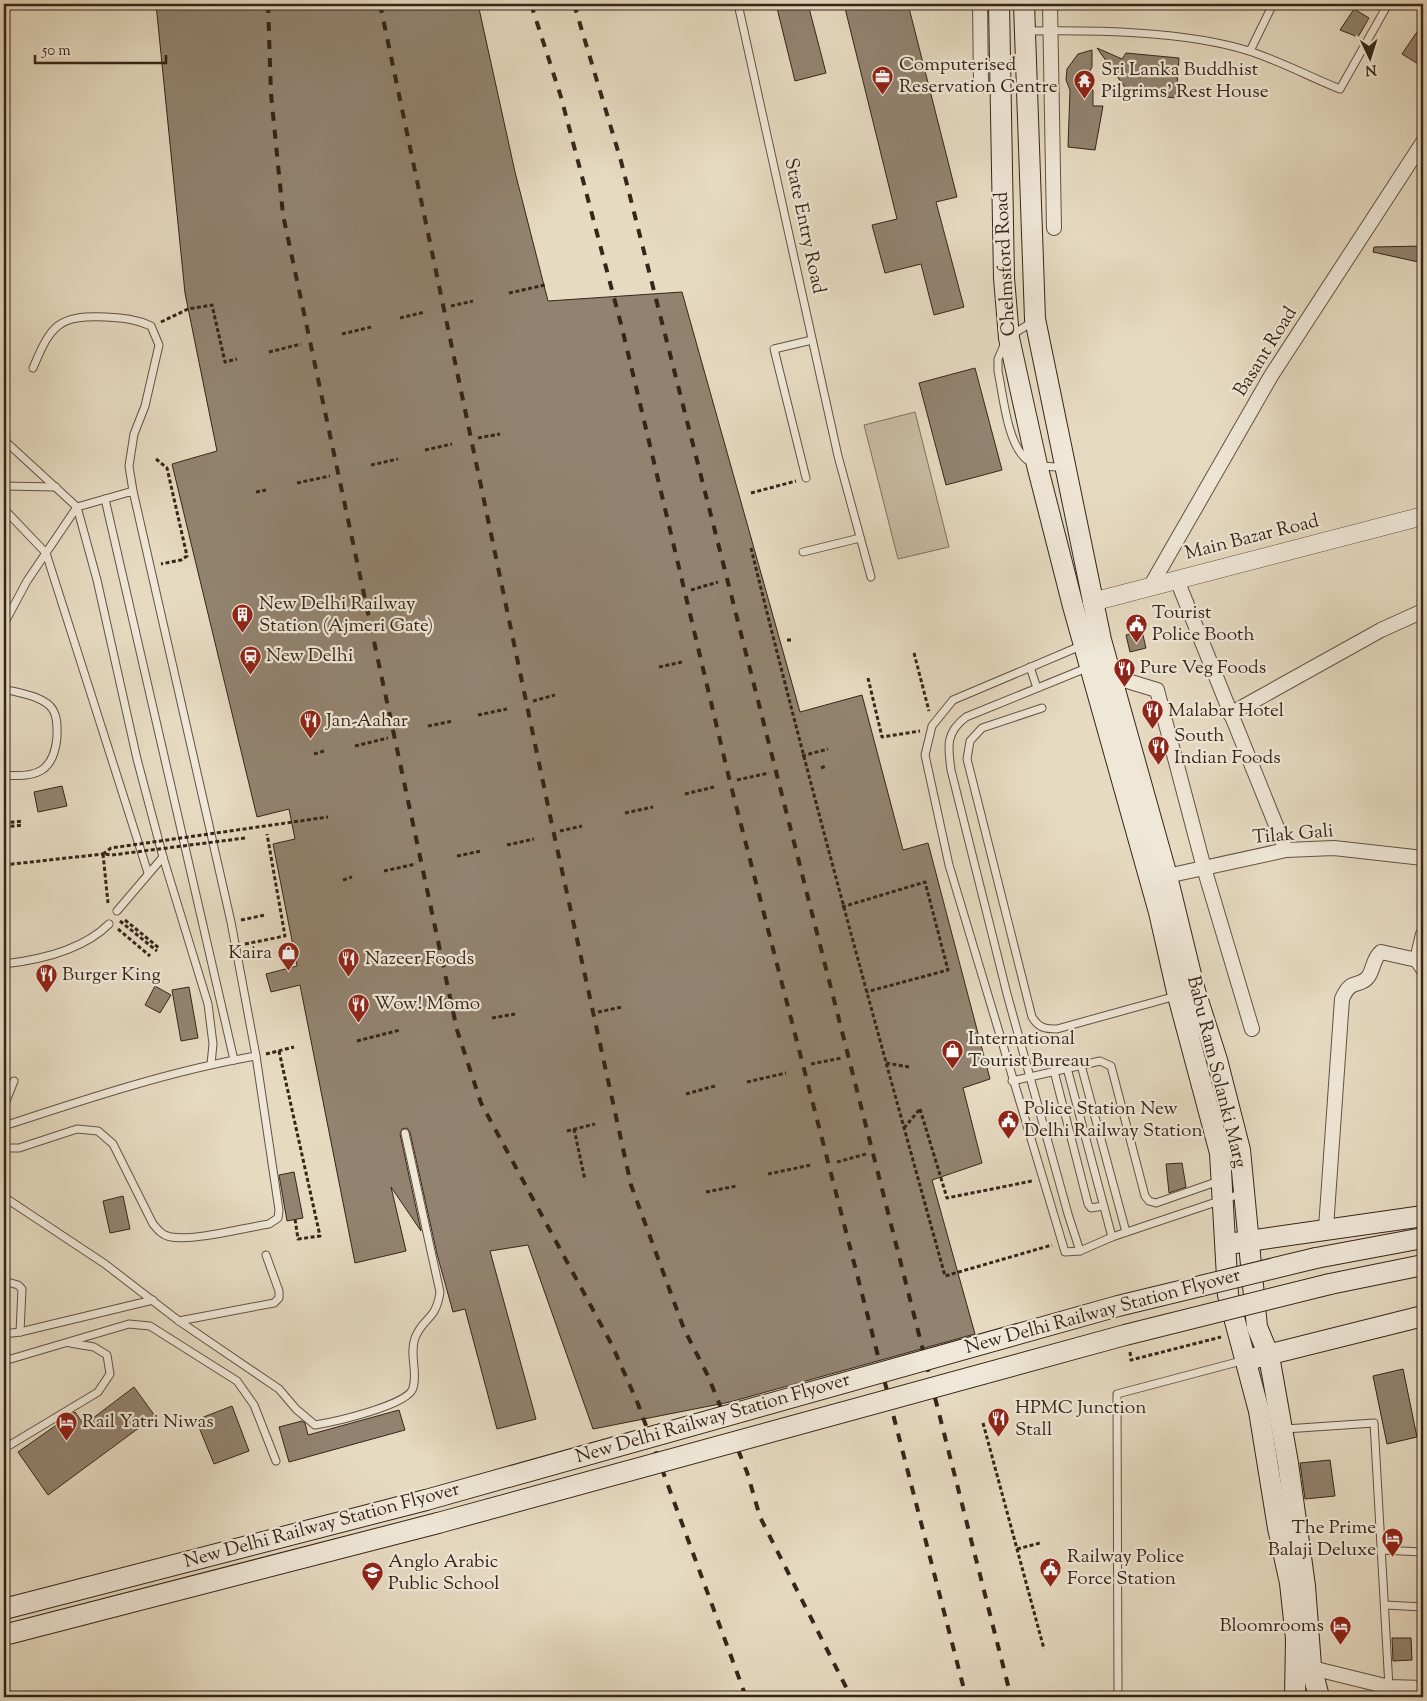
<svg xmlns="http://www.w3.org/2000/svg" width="1427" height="1701" viewBox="0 0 1427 1701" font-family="'Sorts Mill Goudy',serif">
  <rect width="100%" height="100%" fill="#e6dac1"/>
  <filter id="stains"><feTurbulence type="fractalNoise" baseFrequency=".004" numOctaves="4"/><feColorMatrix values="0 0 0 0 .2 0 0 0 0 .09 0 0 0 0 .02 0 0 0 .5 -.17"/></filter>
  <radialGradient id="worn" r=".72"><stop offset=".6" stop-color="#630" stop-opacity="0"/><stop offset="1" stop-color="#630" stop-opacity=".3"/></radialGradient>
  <polygon fill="#c8bba4" stroke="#80705e" points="915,412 949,547 898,559 864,425"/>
  <g fill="#928370" stroke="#372519">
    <polygon points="156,4 478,4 515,172 548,301 682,292 800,712 862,695 903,850 928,843 990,1079 963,1088 982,1163 932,1180 975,1334 730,1402 593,1429 528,1245 490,1251 536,1419 497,1429 465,1309 453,1312 437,1254 410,1132 407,1128 402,1129 400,1134 421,1231 391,1187 406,1251 355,1263 300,985 271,992 266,974 297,966 273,844 295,839 289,809 257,817 172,464 217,451 185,293"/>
    <polygon points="776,4 808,4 826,73 795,81"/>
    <polygon points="844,4 908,4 957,197 936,202 964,307 934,315 921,264 885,273 872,225 897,219"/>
    <polygon points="1354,9 1369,18 1358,37 1340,30"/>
    <polygon points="1423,23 1423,67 1402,54"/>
    <polygon points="1097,48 1122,59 1126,53 1179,58 1176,98 1129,93"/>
    <polygon points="1092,50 1092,67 1086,78 1088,88 1093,90 1093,106 1103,106 1095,150 1068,147 1070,90 1066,80 1067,69 1078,54"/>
    <polygon points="1423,246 1423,263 1373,252 1374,247"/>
    <polygon points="975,368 1002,470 946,485 919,383"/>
    <polygon points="1142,631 1146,648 1130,652 1126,635"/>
    <polygon points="62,786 67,806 38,812 34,792"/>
    <polygon points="155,986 171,995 160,1013 145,1005"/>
    <polygon points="189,987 198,1038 181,1041 172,990"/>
    <polygon points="1182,1163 1186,1187 1169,1193 1166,1164"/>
    <polygon points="294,1172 303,1218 287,1221 279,1175"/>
    <polygon points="123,1196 130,1229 110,1233 103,1201"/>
    <polygon points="1403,1369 1417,1437 1387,1444 1373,1376"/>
    <polygon points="134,1387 155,1416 48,1495 18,1452 75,1412 84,1425"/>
    <polygon points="232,1406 249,1451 214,1464 196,1420"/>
    <polygon points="399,1410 405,1430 289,1462 279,1427 302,1421 305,1423 308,1435"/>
    <polygon points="1330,1460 1335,1496 1305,1499 1300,1463"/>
    <polygon points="1392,1638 1411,1638 1412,1660 1393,1661"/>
  </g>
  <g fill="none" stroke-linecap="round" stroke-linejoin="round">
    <defs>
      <g id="service">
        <polyline points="738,4 838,456 871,577"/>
        <path d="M1027,31C1094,30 1186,31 1249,51C1280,61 1310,77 1340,89L1388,4"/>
        <polyline points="1250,51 1273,4"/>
        <polyline points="1012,335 1032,322"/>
        <path d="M1005,343L998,359V371C1003,394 1007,443 1026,459C1036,467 1051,466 1063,468"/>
        <path d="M33,368C51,325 58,315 106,317C123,318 136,319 151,326L159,345L145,406L134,434L129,466L133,491"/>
        <polyline points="4,440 77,507 97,580 137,759 163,857 208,1004 213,1044 211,1064"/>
        <polyline points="806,478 774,349 812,340"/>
        <polyline points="4,486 56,487"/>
        <polyline points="105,499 234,1060"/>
        <polyline points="4,509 46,553 148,873"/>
        <polyline points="803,552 860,538"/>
        <path d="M4,624L27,581L77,507L133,491L231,922L256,1056C170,1071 86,1099 4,1126"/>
        <polyline points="1030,667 1037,688"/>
        <path d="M1089,667L966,717C945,733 948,747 951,770L1007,994L1068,1214L1080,1251L1112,1237L1243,1193"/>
        <path d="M4,689C18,693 45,696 53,710C58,718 57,728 57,737C54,772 36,778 4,775"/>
        <path d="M1042,708L982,728L970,741L967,759L1032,1017C1039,1028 1045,1029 1057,1029L1176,996"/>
        <polyline points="117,911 163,857"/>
        <path d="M4,964C39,960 83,950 109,924"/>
        <polyline points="1081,1065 1126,1232"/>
        <polyline points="1067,1068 1112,1237"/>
        <polyline points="1054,1071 1088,1204 1091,1208 1103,1206"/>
        <polyline points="1012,1081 1100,1061 1111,1066 1145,1196 1149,1201 1156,1203 1219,1181"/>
        <polyline points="4,1106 14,1081"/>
        <path d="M4,1148H19L77,1129L98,1131L113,1144L153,1224C158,1230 163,1236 171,1237C195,1241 243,1228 269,1224L278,1218L279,1210L256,1056"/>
        <path d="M4,1197L105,1264L179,1321L279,1389L296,1409L315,1425C334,1422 409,1405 413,1388C418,1372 409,1354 415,1338C423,1317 436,1321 440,1292L405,1133"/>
        <polyline points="1080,1251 1065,1252 1062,1242 949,865 925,755 932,726 953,700 1083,645"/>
        <polyline points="4,1281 18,1285 22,1289 20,1332"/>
        <polyline points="179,1321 274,1303 279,1298 279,1291 266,1255"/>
        <polyline points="4,1334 20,1332 153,1300"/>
        <polyline points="4,1361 129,1324 150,1326 237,1381 254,1405 276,1461"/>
        <polyline points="1285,1429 1374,1423 1389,1687"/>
        <polyline points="10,1445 98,1392 110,1374 107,1355 94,1347 70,1343"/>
        <polyline points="1381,1550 1423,1552"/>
        <polyline points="1385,1605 1423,1607"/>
        <polyline points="1118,1697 1117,1394 1245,1360"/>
      </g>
      <g id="minor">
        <polyline points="980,4 981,86"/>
        <polyline points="1050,4 1054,228"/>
        <polyline points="1177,580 1286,850"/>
        <polyline points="1150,587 1271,376 1423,142"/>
        <polyline points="1111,676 1157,690 1204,868 1252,1029"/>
        <polyline points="1230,714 1381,630 1423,611"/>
        <polyline points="1167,876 1286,850 1334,848 1423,858"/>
        <polyline points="1417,960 1423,934"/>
        <path d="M1326,1228L1342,999C1351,977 1360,988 1368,977C1374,969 1373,958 1381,952L1417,960L1423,969"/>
        <polyline points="1304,1666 1389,1687 1423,1688"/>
      </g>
      <polyline id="tertiary" points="1092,602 1423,516"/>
      <g id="secondary">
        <polyline points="999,4 1004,278 1009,338 1037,465 1073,606 1159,912 1178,996 1220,1153 1228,1295 1259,1411 1278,1528 1290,1583 1296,1639 1295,1697"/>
        <polyline points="1024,4 1035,319 1101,640 1167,876 1195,991 1217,1060 1240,1150 1257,1327 1269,1356 1288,1463 1305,1586 1311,1666 1319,1697"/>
        <polyline points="1235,1243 1423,1216"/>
        <polyline points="1316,1258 1423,1238"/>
        <polyline points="1330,1284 1423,1265"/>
        <polyline points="1255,1358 1423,1316"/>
        <polyline points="4,1609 426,1500"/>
        <polyline points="4,1635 438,1523"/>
      </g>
    </defs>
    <use href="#service" stroke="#635243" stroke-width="9"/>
    <use href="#minor" stroke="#635243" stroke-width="16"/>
    <use href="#tertiary" stroke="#635243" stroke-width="19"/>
    <use href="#secondary" stroke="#372519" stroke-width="22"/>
    <g stroke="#372519" stroke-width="3" stroke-dasharray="4 2.5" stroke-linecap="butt">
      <polyline points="509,293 545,285"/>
      <polyline points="451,306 473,301"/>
      <polyline points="400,318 425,312"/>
      <polyline points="161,322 188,309 212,305 225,362 237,359"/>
      <polyline points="342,334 371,327"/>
      <polyline points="269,352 301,344"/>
      <polyline points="478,438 500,434"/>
      <polyline points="425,450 452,444"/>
      <polyline points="156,459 167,468 187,556 181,560 161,564"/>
      <polyline points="371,465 398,459"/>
      <polyline points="297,483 330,476"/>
      <polyline points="256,492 266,490"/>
      <polyline points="751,493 796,481"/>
      <path d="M751,548C811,792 878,1034 945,1276L1052,1245"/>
      <polyline points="691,590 718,582"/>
      <polyline points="787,640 791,640"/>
      <polyline points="914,653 929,711"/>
      <polyline points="659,667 682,662"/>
      <polyline points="868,678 882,737 920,731"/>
      <polyline points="533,701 555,695"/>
      <polyline points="478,715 507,709"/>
      <polyline points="428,726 453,721"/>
      <polyline points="355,746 388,738"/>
      <polyline points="314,754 324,751"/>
      <polyline points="802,756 828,749"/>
      <polyline points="821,768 826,766"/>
      <polyline points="737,780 769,773"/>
      <polyline points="685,794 714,787"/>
      <polyline points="625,813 653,807"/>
      <polyline points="4,823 23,821"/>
      <polyline points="4,827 23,825"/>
      <polyline points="560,831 582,826"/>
      <polyline points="507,845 534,839"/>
      <polyline points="103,854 108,903"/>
      <polyline points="457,856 481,851"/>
      <polyline points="384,871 416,864"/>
      <polyline points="343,880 352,877"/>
      <polyline points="842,907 925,882 948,970 866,992"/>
      <polyline points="125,920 159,948"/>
      <polyline points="241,920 265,915"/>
      <polyline points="120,921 157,951"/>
      <polyline points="118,929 150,956"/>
      <polyline points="245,944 285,936 267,834"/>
      <polyline points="598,1012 622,1007"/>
      <polyline points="492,1018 515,1014"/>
      <polyline points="357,1041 400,1030"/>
      <polyline points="279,1051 320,1236 298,1239 295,1219"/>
      <polyline points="266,1054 294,1047"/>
      <polyline points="886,1063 909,1067"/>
      <polyline points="811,1064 842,1058"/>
      <polyline points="747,1082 786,1073"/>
      <polyline points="686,1094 715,1086"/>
      <polyline points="920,1109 947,1198 1032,1181"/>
      <polyline points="904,1128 920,1109"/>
      <polyline points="574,1129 585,1180"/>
      <polyline points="567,1131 595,1124"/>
      <polyline points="837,1162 866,1154"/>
      <polyline points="768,1174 811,1165"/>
      <polyline points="706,1192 737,1186"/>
      <polyline points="1130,1352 1131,1360 1221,1337"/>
      <polyline points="983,1423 1044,1649"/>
      <polyline points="1017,1549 1040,1543"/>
    </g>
    <use href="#service" stroke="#efe7d7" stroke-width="7"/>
    <use href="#minor" stroke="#efe7d7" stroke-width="14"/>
    <use href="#tertiary" stroke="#efe7d7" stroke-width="18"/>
    <use href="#secondary" stroke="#efe7d7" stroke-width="20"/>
    <g stroke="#372519" stroke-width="4" stroke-dasharray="9 9" stroke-linecap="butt">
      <polyline points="268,4 271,94 283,215 457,1030 481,1103 612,1345 638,1404 746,1697"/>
      <polyline points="380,4 552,825 631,1185 684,1329 708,1376 747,1472 760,1517 851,1697"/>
      <polyline points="531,4 561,97 622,328 730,782 966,1697"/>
      <polyline points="574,4 621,161 1011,1697"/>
    </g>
    <defs>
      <g id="secondary-bridge">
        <polyline points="426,1500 1118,1306 1316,1258"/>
        <polyline points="438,1523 1125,1335 1330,1284"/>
      </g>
    </defs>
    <use href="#secondary-bridge" stroke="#372519" stroke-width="22" stroke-linecap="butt"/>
    <g stroke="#372519" stroke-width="3" stroke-dasharray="4 2.5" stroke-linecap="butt">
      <polyline points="245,838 112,855 103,854 111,848 328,817"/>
      <polyline points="4,865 103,854"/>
    </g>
    <use href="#secondary-bridge" stroke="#efe7d7" stroke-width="20"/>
  </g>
  <defs>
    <symbol id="office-pin" viewBox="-11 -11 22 30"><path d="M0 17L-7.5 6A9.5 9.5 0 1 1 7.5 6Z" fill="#8f2418" stroke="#efe7d7"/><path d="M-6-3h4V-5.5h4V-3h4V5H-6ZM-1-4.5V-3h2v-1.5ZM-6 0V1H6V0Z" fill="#fff"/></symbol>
    <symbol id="temple-pin" viewBox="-11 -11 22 30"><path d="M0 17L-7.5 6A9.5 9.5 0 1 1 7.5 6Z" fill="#8f2418" stroke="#efe7d7"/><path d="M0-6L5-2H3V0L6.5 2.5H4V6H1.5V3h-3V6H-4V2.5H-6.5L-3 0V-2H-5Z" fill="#fff"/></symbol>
    <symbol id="building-pin" viewBox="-11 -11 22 30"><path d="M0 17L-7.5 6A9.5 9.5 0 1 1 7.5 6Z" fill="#8f2418" stroke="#efe7d7"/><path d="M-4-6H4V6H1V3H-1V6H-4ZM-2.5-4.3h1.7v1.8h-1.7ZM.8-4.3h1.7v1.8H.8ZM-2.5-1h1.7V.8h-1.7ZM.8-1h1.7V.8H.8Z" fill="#fff"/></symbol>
    <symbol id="civic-pin" viewBox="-11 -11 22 30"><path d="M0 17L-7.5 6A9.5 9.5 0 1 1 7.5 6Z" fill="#8f2418" stroke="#efe7d7"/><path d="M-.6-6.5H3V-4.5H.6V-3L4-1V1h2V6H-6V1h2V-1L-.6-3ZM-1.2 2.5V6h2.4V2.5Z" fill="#fff"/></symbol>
    <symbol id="station-pin" viewBox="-11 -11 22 30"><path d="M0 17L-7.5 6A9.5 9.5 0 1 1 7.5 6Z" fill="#8f2418" stroke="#efe7d7"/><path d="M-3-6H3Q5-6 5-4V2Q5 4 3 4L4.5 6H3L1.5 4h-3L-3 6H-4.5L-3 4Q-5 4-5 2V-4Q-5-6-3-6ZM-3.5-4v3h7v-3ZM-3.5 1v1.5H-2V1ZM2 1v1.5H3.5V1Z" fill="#fff"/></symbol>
    <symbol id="restaurant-pin" viewBox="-11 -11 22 30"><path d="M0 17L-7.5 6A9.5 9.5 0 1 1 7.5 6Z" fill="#8f2418" stroke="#efe7d7"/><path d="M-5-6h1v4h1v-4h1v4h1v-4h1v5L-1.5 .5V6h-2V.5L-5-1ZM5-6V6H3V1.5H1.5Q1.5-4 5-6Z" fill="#fff"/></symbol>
    <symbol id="shop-pin" viewBox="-11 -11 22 30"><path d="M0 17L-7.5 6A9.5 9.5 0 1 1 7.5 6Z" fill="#8f2418" stroke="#efe7d7"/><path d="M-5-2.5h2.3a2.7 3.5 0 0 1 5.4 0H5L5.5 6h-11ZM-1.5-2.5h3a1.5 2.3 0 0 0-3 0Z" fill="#fff"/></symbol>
    <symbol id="hotel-pin" viewBox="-11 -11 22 30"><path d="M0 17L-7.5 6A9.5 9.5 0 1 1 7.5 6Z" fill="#8f2418" stroke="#efe7d7"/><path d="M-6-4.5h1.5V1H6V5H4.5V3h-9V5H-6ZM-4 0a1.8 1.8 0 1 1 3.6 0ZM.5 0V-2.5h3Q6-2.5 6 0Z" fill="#fff"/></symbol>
    <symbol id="school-pin" viewBox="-11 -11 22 30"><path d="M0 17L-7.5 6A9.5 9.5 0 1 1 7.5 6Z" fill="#8f2418" stroke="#efe7d7"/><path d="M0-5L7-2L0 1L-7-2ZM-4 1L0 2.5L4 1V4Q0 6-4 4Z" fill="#fff"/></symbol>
  </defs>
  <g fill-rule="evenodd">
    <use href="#office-pin" x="870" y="64" width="25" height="34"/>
    <use href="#temple-pin" x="1072" y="68" width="25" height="34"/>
    <use href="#building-pin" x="230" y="602" width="25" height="34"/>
    <use href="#civic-pin" x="1124" y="612" width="25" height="34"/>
    <use href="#station-pin" x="238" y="644" width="25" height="34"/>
    <use href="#restaurant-pin" x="1112" y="656" width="25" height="34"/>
    <use href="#restaurant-pin" x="1140" y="698" width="25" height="34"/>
    <use href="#restaurant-pin" x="298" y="708" width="25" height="34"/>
    <use href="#restaurant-pin" x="1146" y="734" width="25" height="34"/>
    <use href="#shop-pin" x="276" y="940" width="25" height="34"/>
    <use href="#restaurant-pin" x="336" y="946" width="25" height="34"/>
    <use href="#restaurant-pin" x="34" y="962" width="25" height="34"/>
    <use href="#restaurant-pin" x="346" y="992" width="25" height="34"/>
    <use href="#shop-pin" x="940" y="1038" width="25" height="34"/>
    <use href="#civic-pin" x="996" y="1108" width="25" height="34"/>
    <use href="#restaurant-pin" x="986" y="1406" width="25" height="34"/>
    <use href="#hotel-pin" x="54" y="1410" width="25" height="34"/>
    <use href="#hotel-pin" x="1380" y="1526" width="25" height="34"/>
    <use href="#civic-pin" x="1038" y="1556" width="25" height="34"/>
    <use href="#school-pin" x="360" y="1560" width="25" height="34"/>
    <use href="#hotel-pin" x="1328" y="1614" width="25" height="34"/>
  </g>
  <g text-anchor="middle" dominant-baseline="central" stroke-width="4.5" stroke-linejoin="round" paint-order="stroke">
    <g font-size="19" fill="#372519" stroke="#efe7d7" text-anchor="start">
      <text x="899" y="65">Computerised<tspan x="899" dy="22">Reservation Centre</tspan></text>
      <text x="1101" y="70">Sri Lanka Buddhist<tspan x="1101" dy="22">Pilgrims' Rest House</tspan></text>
      <text x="259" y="604">New Delhi Railway<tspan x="259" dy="22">Station (Ajmeri Gate)</tspan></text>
      <text x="1152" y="613">Tourist<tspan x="1152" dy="22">Police Booth</tspan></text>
      <text x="266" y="656">New Delhi</text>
      <text x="1140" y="668">Pure Veg Foods</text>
      <text x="1168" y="711">Malabar Hotel</text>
      <text x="326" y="721">Jan-Aahar</text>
      <text x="1174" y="736">South<tspan x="1174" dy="22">Indian Foods</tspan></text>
      <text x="272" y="953" text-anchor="end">Kaira</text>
      <text x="365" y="959">Nazeer Foods</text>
      <text x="62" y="975">Burger King</text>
      <text x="374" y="1004">Wow! Momo</text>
      <text x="968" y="1039">International<tspan x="968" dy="22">Tourist Bureau</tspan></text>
      <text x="1024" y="1109">Police Station New<tspan x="1024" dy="22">Delhi Railway Station</tspan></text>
      <text x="1015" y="1408">HPMC Junction<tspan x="1015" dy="22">Stall</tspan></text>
      <text x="82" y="1422">Rail Yatri Niwas</text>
      <text x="1376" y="1528" text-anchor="end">The Prime<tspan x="1376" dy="22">Balaji Deluxe</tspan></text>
      <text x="1067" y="1557">Railway Police<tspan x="1067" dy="22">Force Station</tspan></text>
      <text x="388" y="1562">Anglo Arabic<tspan x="388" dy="22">Public School</tspan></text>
      <text x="1324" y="1626" text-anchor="end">Bloomrooms</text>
    </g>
    <g font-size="19" fill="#372519" stroke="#efe7d7">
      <text transform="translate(804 226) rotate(78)">State Entry Road</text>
      <text transform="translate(1006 264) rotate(-93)">Chelmsford Road</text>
      <text transform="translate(1266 352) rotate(-58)">Basant Road</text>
      <text transform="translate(1252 538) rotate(-14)">Main Bazar Road</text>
      <text transform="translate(1293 835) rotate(-5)">Tilak Gali</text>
      <text transform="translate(1216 1072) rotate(76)">Babu Ram Solanki Marg</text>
      <text transform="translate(1103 1312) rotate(-15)">New Delhi Railway Station Flyover</text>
      <text transform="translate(713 1419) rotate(-16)">New Delhi Railway Station Flyover</text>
      <text transform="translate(322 1526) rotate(-15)">New Delhi Railway Station Flyover</text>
    </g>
  </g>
  <rect width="1427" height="1701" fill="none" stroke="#e6dac1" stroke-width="20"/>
  <rect x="5" y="5" width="1417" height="1691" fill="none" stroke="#372519" stroke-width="2.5"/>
  <rect x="10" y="10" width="1407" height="1681" fill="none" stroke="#372519"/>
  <g transform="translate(1370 58) rotate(176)" stroke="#efe7d7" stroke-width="4" paint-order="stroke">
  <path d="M0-4L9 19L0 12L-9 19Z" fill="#372519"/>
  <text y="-8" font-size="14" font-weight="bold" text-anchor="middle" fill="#372519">N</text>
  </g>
  <path d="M35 55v8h131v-8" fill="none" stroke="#372519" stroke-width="2.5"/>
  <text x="42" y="55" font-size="15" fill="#372519" stroke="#efe7d7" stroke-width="4" paint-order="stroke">50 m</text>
  <rect width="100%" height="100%" filter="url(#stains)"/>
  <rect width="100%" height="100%" fill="url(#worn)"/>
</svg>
